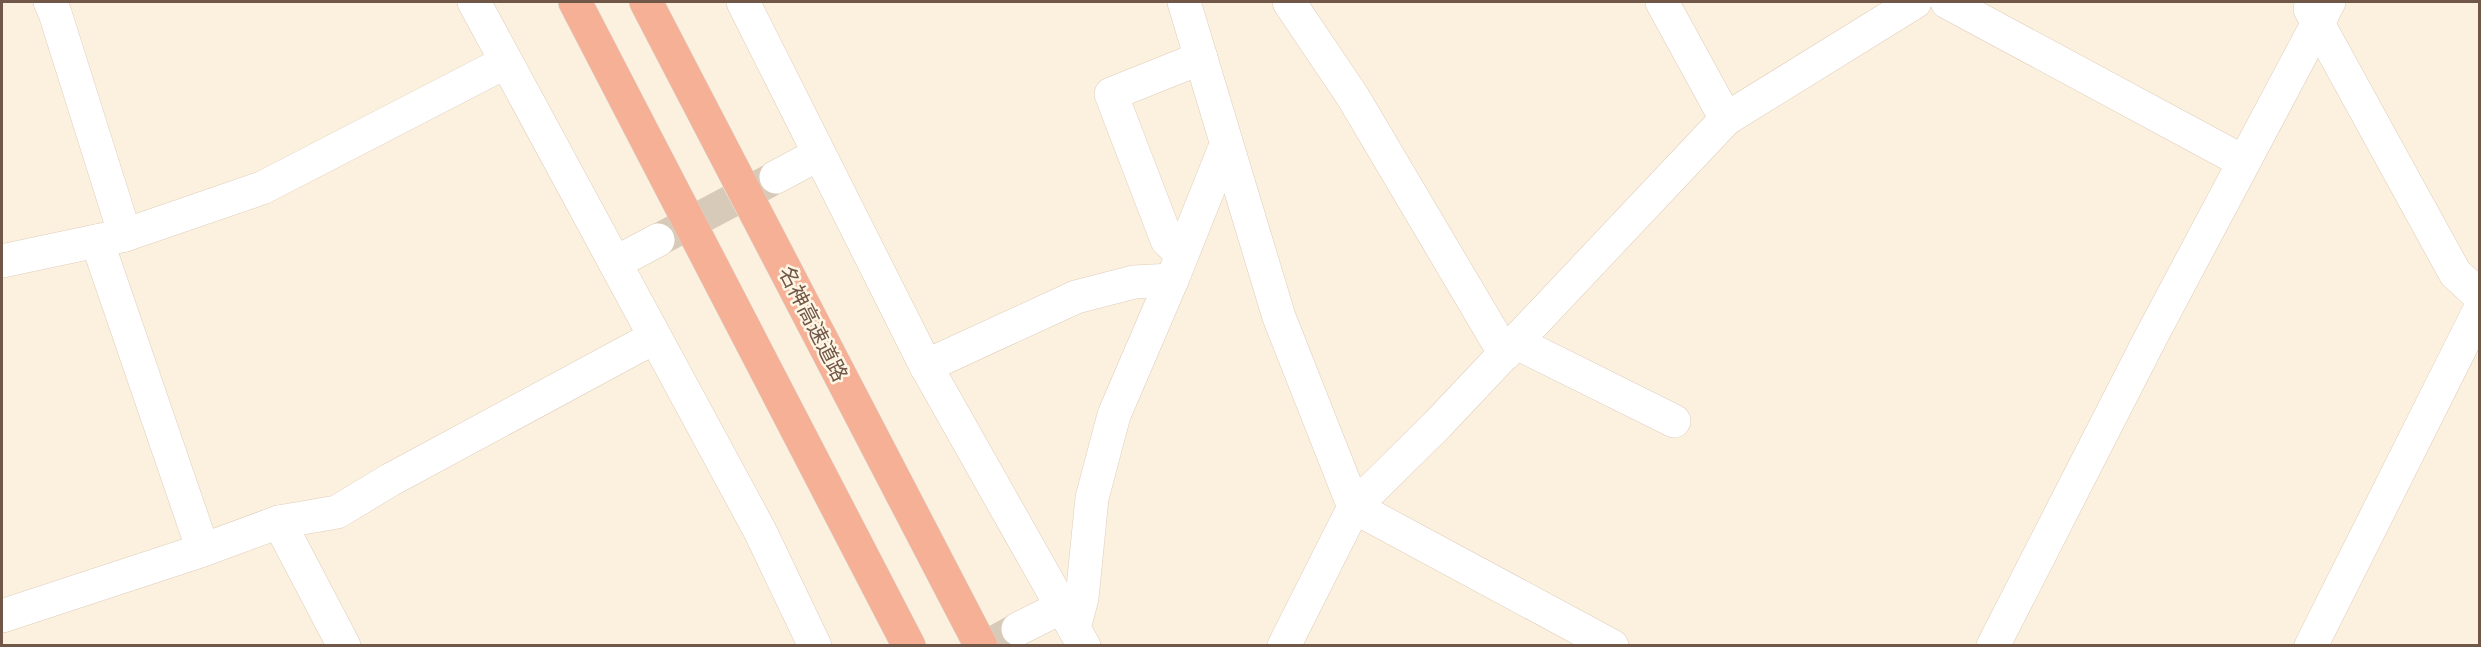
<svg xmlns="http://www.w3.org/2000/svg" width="2481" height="647" viewBox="0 0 2481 647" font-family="'Roboto Condensed','Noto Sans JP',sans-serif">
  <rect width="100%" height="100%" fill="#fbf1de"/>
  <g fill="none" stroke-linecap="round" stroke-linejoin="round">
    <g stroke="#d8cab8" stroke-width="33" stroke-dasharray="33 16" stroke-linecap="butt">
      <polyline points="658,240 771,180"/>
      <polyline points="987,646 1018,629"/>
    </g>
    <defs>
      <g id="minor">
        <polyline points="50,2 55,13 125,235"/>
        <polyline points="474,2 760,531 815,646"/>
        <polyline points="1184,2 1279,317 1354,507 1612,646"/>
        <polyline points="1289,2 1353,97 1505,354"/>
        <polyline points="1662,2 1726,119"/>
        <polyline points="1947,2 2244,162"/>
        <polyline points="2310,9 2455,273 2480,296"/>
        <polyline points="776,177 819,154"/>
        <polyline points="97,241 203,550"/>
        <polyline points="1182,255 1167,240 1111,94 1201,58"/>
        <polyline points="2,261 125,235 262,188 506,62"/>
        <polyline points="615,263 658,240"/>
        <polyline points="1515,342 1674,421"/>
        <polyline points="926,366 1076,297 1134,282 1172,280"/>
        <polyline points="279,522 344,646"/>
        <polyline points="2,616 203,550 279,522 337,512 390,480 655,337"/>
        <polyline points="1074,628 1082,598 1092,498 1114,415 1172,280 1226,145"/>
        <polyline points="1018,629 1062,607"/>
        <polyline points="1284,646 1354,507 1438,424 1726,119 1915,2"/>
        <polyline points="1993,646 2151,337 2329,2"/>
      </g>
      <g id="tertiary">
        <polyline points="743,2 926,366 1084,646"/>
        <polyline points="2311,646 2480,309"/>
      </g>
      <g id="motorway">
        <polyline points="575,2 909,646"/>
        <polyline points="646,2 981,646"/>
      </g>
    </defs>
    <use href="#minor" stroke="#dfcdbb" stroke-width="34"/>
    <use href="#tertiary" stroke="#dfcdbb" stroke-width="34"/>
    <use href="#motorway" stroke="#dad3cf" stroke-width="34"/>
    <use href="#minor" stroke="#fff" stroke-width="33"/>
    <use href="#tertiary" stroke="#fff" stroke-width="33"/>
    <use href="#motorway" stroke="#f5b096" stroke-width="33"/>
  </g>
  <g text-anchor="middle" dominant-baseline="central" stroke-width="5" stroke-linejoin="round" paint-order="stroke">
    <g font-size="21" fill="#705747" stroke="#fff5e4">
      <text transform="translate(813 324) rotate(63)">名神高速道路</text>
    </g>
  </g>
  <rect width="2481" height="647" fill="none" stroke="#705747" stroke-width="6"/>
</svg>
